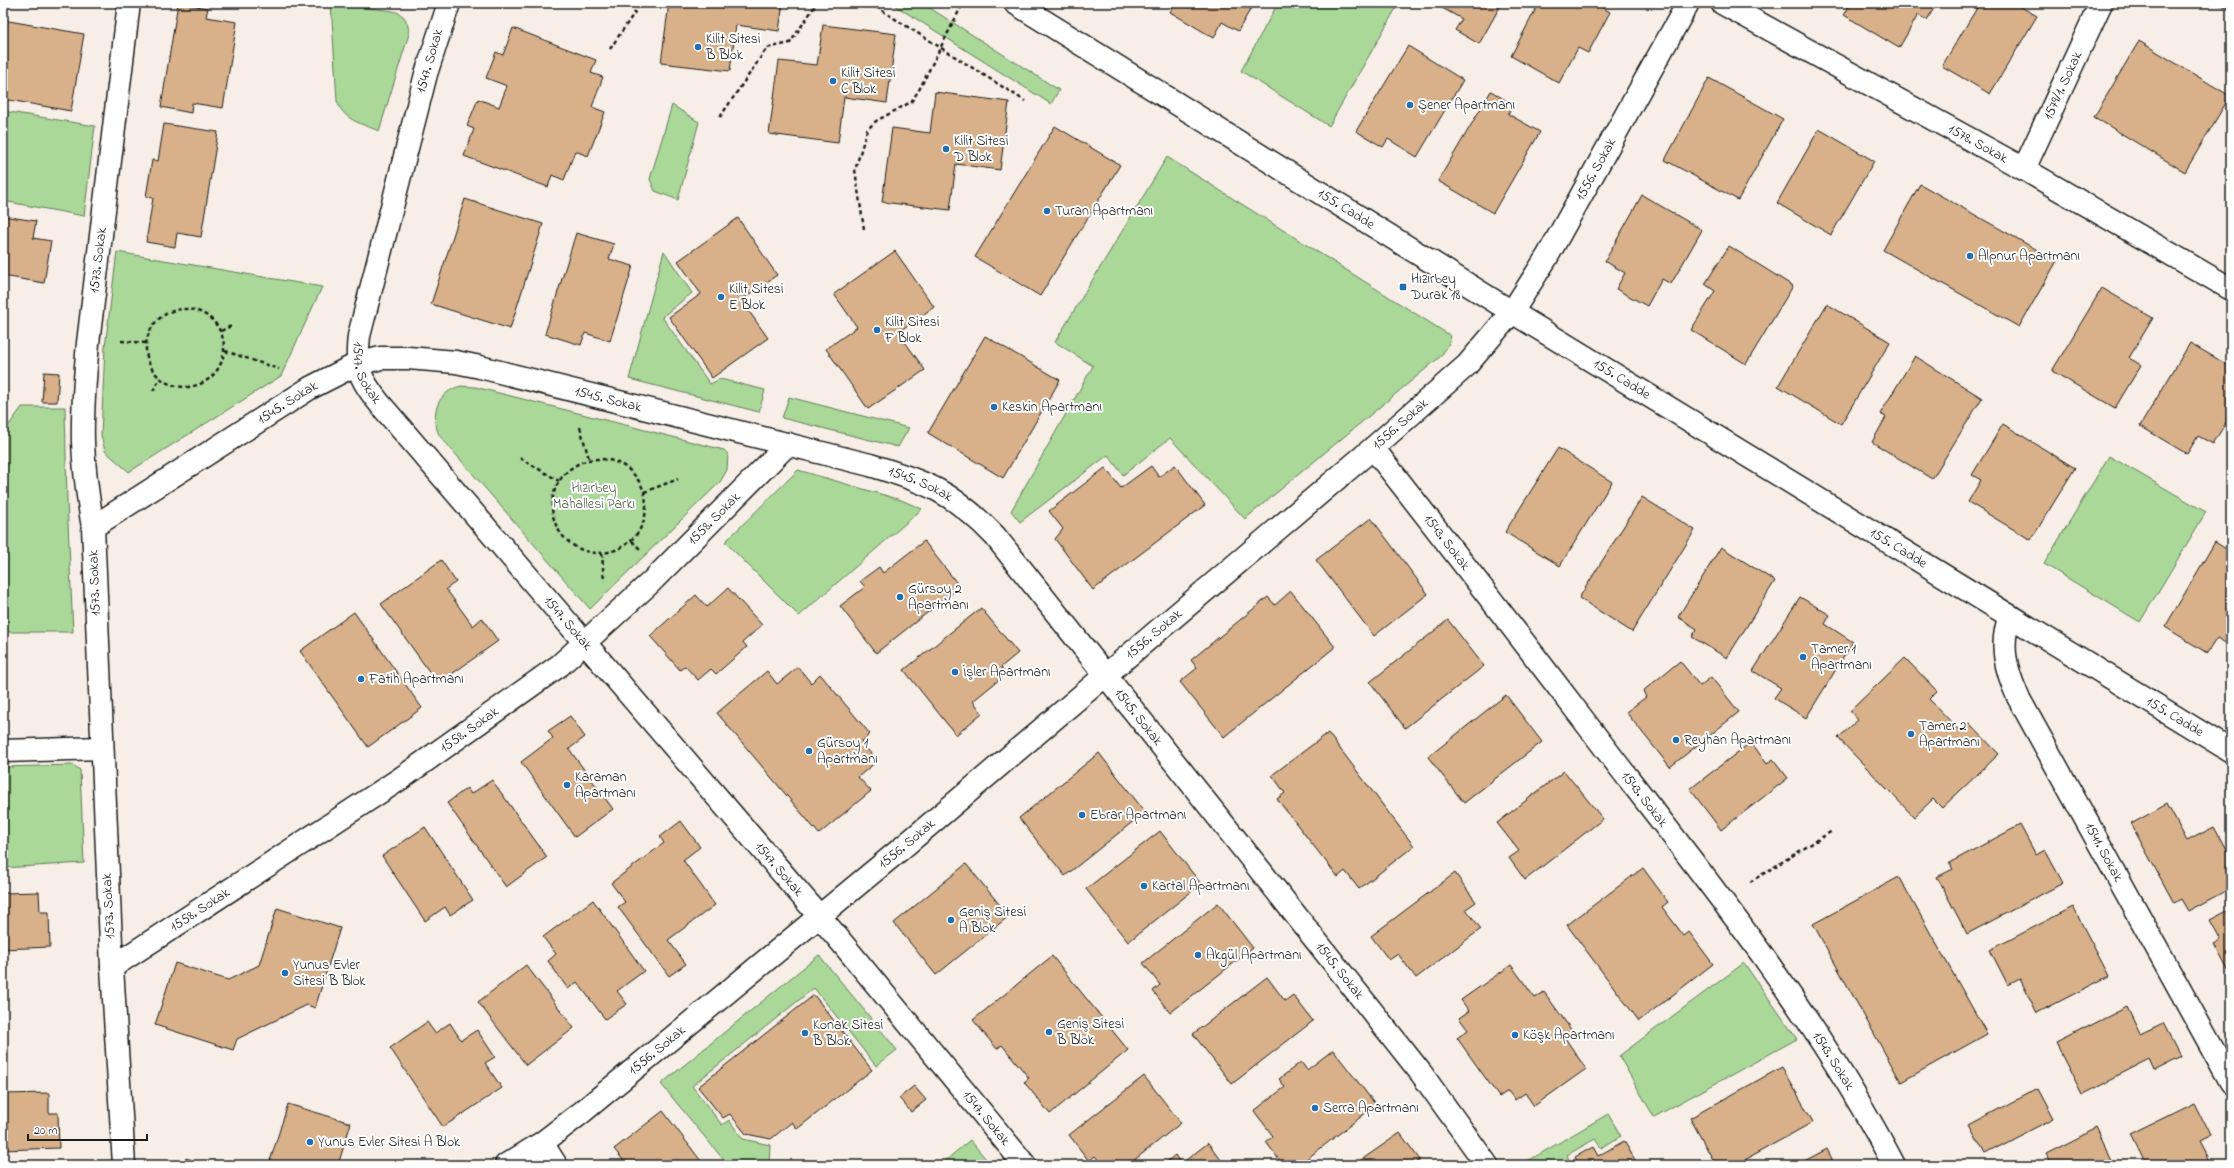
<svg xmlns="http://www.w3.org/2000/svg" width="2234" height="1168" viewBox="0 0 2234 1168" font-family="'Indie Flower',sans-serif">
  <rect width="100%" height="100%" fill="#f7efe7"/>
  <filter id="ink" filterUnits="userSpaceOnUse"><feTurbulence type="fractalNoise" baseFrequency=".025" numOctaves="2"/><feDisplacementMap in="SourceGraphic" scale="8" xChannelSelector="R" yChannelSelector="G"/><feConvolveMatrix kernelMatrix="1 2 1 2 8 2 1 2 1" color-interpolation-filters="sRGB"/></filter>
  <g filter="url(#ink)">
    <g fill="#a9d898" stroke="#627a5a">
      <path d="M331,3L393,11C405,14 408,21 409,34L379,131C362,124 343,120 337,101Z"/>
      <polygon points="891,3 922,3 1059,90 1051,104"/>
      <polygon points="1278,3 1399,3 1329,126 1241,71"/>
      <polygon points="672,105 699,122 678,200 655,191 650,179"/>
      <polygon points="3,111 95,126 84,216 3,201"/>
      <polygon points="1167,157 1451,336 1448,346 1440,357 1245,519 1170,438 1123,475 1108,455 1020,522 1011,511 1093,366 1055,342"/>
      <polygon points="664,251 692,293 662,317 710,384 720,379 765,390 759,412 629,379"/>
      <polygon points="117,252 322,287 281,376 129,472 105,451 101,435 105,347"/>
      <path d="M461,386L475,387L724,450L728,454L727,470L720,482L590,609L439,435C430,414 437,392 461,386Z"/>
      <polygon points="789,397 909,428 898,447 782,418"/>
      <polygon points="22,407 65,407 67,500 73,632 3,632 3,433"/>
      <polygon points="2109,456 2206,512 2140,622 2044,564"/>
      <polygon points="798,470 901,500 922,509 799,616 725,542"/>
      <polygon points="73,765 80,770 84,863 3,868 3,767"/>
      <polygon points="819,955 897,1050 876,1066 814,988 692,1086 722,1125 729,1120 743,1139 770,1145 769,1165 728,1165 661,1084"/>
      <polygon points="1744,963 1797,1039 1654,1117 1619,1056"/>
      <polygon points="1608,1114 1621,1136 1601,1148 1595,1139 1567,1155 1571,1165 1521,1165"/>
      <polygon points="970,1140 991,1165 940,1165"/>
    </g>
    <g fill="#d8b089" stroke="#1c1c1c">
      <polygon points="178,3 208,8 206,17 237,22 223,108 192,103 191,113 161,107"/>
      <polygon points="669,3 783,3 779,31 736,25 730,71 661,63"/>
      <polygon points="1176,3 1254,3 1238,31 1222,22 1214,38 1170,12"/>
      <polygon points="1433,3 1502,3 1479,44 1455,30 1462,19"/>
      <polygon points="1539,3 1594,3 1610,12 1588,53 1578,48 1559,83 1511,56"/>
      <polygon points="1851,3 1937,3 1927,20 1918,15 1899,48 1844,15"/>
      <polygon points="1980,3 2014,3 2037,16 1990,94 1942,66"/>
      <polygon points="2215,3 2231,3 2231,9"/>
      <polygon points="3,20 84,34 71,111 3,99"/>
      <polygon points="823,25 896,34 887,103 844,97 838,143 769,134 779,61 817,65"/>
      <polygon points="513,28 596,60 591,73 603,77 592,107 605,112 588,156 575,151 564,180 552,175 548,187 464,156 474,129 467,126 478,99 499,107 507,86 486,78 496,52 503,55"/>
      <polygon points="2139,41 2230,96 2185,172 2094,117"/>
      <polygon points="1408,46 1463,80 1417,157 1388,139 1383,147 1356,131"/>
      <polygon points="1709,78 1783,119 1738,200 1665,160"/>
      <polygon points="1491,91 1513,105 1508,114 1540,132 1493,213 1438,181"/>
      <polygon points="935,92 1009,102 1000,170 956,164 950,210 882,202 892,128 930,133"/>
      <polygon points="164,124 218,132 201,237 177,233 175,247 146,242 153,198 146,197 152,160 158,161"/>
      <polygon points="1055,126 1120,165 1040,296 975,257"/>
      <polygon points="1819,129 1874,161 1831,235 1777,203"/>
      <polygon points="1920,184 2057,261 2019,327 1883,250"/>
      <polygon points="1642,195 1702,230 1671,284 1662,279 1647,306 1616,289 1625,273 1605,261"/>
      <polygon points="465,199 543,224 510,329 431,304"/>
      <polygon points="3,216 36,221 33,238 51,241 44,283 3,276"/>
      <polygon points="738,218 777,275 741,300 768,338 712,378 669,317 701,294 678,261"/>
      <polygon points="576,233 614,244 609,259 633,266 610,341 585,333 581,345 545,334"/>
      <polygon points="1729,246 1793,286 1746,364 1691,330 1715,291 1705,284"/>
      <polygon points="895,251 934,307 898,332 925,370 868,409 826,349 857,327 834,294"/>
      <polygon points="2102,288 2153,318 2129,358 2141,365 2115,408 2052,371"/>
      <polygon points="1827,304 1890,342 1841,424 1778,386"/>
      <polygon points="985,336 1060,380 1003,478 928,433"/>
      <polygon points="2190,343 2231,367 2231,414 2213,444 2198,436 2187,454 2140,426"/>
      <polygon points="1915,356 1982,398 1932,479 1872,442 1886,417 1880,414"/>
      <polygon points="44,372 59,373 57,402 42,402"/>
      <polygon points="2003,424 2075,468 2031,540 1968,502 1981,480 1972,475"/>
      <polygon points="1558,448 1612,482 1560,566 1505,532"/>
      <polygon points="1175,465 1205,505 1093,590 1055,539 1063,529 1049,511 1105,468 1121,488 1151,466 1159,477"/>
      <polygon points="1642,497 1695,530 1632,632 1579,598"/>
      <polygon points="1371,518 1428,594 1374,636 1316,560"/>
      <polygon points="924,541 960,587 876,653 840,606 865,587 860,581 879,567 883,573"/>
      <polygon points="2215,542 2231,552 2231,646 2217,638 2207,653 2165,627"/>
      <polygon points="1721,547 1775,581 1727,658 1692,637 1697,629 1678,617"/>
      <polygon points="441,560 456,582 446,589 473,626 482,618 498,641 438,684 381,604"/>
      <polygon points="728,588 762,625 743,642 747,647 716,674 711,669 698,680 685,666 680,670 650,636 696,595 707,607"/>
      <polygon points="1291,591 1335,647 1224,737 1180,682 1197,668 1191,660 1268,597 1275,605"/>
      <polygon points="1800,597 1830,615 1825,624 1853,642 1806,718 1774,698 1781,688 1753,671"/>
      <polygon points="981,608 1018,653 1001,667 1006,674 973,701 982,713 956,735 904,670"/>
      <polygon points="354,612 422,708 368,747 300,651"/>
      <polygon points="1448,620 1484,666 1405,728 1370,682"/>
      <polygon points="1905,658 1937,691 1929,699 1960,731 1969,723 1999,754 1942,808 1933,799 1914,817 1838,738 1858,720 1850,711"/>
      <polygon points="1680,661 1700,686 1711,677 1739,712 1670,767 1626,712 1646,697 1643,691"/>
      <polygon points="798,667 811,683 820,674 870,734 861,742 877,761 858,777 871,791 819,834 717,713 767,671 777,684"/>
      <polygon points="1506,695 1542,742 1464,803 1428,757"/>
      <polygon points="570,716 585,737 569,749 613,809 575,837 521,762 553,738 548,731"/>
      <polygon points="1328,733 1414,846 1359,889 1345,871 1338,877 1277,799 1285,793 1272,775"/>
      <polygon points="1751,742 1767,764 1773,759 1788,778 1721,830 1690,789"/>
      <polygon points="1099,753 1145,812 1065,876 1019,818"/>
      <polygon points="1564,771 1603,819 1525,880 1509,858 1519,851 1497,823"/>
      <polygon points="492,780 547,857 506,887 447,803 467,788 471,794"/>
      <polygon points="2167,804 2187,841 2214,827 2228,853 2231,851 2231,888 2188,911 2181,899 2174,903 2131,824"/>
      <polygon points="681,821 700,847 683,860 715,905 668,940 686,964 669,976 618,907 625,902 611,883 664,843 660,837"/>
      <polygon points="2020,825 2036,855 2045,850 2063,883 1967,934 1937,877 1953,869 1949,863"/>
      <polygon points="425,827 473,900 450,915 445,907 425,921 382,856"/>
      <polygon points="1160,831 1201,884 1128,942 1086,889"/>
      <polygon points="966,864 1009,916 936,975 894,923"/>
      <polygon points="1643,868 1668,902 1662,907 1684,936 1689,932 1713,964 1639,1021 1567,925"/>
      <polygon points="1455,873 1476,902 1466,909 1481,929 1416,978 1398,954 1389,960 1371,936"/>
      <polygon points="1899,877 1987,1034 1901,1082 1813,924"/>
      <polygon points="39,892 40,912 49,912 50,947 3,949 3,893"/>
      <polygon points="593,900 644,971 617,991 627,1004 605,1019 577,982 568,989 548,961 556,954 543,937"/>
      <polygon points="1218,903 1253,948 1170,1013 1153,991 1160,985 1143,963"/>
      <polygon points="2073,907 2109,976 2037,1013 2020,979 2008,985 1990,950"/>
      <polygon points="277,908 340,928 315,1008 307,1005 237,1039 233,1050 155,1025 175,963 228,980 259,965"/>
      <polygon points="2231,909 2231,976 2214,944 2221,940 2210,920"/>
      <polygon points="1052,956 1128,1050 1050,1114 1024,1082 1029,1078 1002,1045 997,1049 973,1020"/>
      <polygon points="526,965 574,1028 526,1065 478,1002"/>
      <polygon points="1511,965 1535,998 1544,992 1573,1032 1565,1038 1586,1069 1534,1106 1525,1093 1515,1100 1508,1091 1499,1097 1457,1038 1468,1030 1459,1018 1469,1011 1461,1000"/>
      <polygon points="1267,977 1285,1001 1293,995 1313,1021 1232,1084 1193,1034"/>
      <polygon points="814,995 872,1070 797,1129 792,1122 771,1139 746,1134 730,1114 723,1118 698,1087"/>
      <polygon points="2127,1007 2140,1034 2163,1023 2181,1057 2155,1070 2150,1059 2082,1094 2056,1043"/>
      <polygon points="427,1022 435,1033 450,1023 461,1040 477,1030 495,1057 485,1063 502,1088 443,1127 390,1048"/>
      <polygon points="1333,1050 1376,1105 1299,1165 1283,1165 1266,1142 1273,1136 1254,1111 1285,1087 1279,1079 1301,1062 1307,1070"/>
      <polygon points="1782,1067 1813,1122 1736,1165 1716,1165 1690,1118"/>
      <polygon points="1144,1076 1181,1123 1128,1165 1103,1165 1095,1156 1089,1161 1069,1135"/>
      <polygon points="914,1086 926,1100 911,1112 899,1098"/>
      <polygon points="2038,1088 2054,1118 1985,1154 1969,1125"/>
      <polygon points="49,1093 49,1113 58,1113 59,1148 3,1150 3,1094"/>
      <polygon points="2194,1103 2211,1137 2199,1143 2211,1165 2146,1165 2131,1134"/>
      <polygon points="288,1104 351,1123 338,1165 261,1165 270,1161"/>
      <polygon points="663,1111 704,1165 627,1165 614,1149"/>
      <polygon points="2097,1128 2115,1165 2052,1165 2046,1154"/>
      <polygon points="1400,1133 1420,1160 1413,1165 1354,1165"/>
      <polygon points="1624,1141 1638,1165 1579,1165 1575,1157 1593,1147 1598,1156"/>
      <polygon points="1208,1143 1225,1165 1163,1165 1175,1155 1181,1164"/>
      <polygon points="1827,1149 1835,1165 1797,1165"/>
      <polygon points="186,1158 206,1165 184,1165"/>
    </g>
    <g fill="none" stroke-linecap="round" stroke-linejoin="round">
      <defs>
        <g id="minor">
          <path id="s1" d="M449,3L426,74L359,336C355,369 360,379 380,404L838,938L1025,1165"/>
          <path id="s2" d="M1015,3L1512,312L2231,751"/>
          <path id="s3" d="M1722,3L2024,169L2231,289"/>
          <path id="s4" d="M2024,169L2101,3"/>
          <path id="s5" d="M1373,448C1457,554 1539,662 1621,769C1720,896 1819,1022 1894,1165"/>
          <path id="s6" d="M93,527L310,388L357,364L381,358H408L456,362L480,367L870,465C927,482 953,492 995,536L1421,1073L1487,1165"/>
          <path id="s7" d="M2010,616C1999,645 2006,670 2018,697L2231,1082"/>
          <polyline points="3,751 102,748"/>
          <path id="s8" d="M112,967L400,779L560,665L651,582L788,444"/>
          <polyline points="542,1143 556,1165"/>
          <path id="s9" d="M124,1165L112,967L93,527C88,499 84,470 83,442C82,409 85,376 88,343L129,3"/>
          <path id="s10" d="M506,1165L542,1143L581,1113L902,848L1373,448L1467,365L1512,312L1547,257L1688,3"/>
        </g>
      </defs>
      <use href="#minor" stroke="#1c1c1c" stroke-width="25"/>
      <g stroke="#1c1c1c" stroke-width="2.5" stroke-dasharray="4 3" stroke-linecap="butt">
        <polyline points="870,3 1025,101"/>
        <polyline points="610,49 641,3"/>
        <polyline points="720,117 767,48 790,43 817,3"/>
        <polyline points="864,229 855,170 867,130 876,121 911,102 919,90 961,7"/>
        <circle cx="185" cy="348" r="39"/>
        <polyline points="221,331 233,325"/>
        <polyline points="121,341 146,343"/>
        <polyline points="225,351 279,369"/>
        <polyline points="153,391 160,378"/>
        <polyline points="580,427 589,459"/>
        <polyline points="520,458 559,481"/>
        <circle cx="599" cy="506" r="47"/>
        <polyline points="644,492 678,479"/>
        <polyline points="632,541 640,549"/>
        <polyline points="602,553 604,581"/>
        <polyline points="1750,882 1832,831"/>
      </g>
      <use href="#minor" stroke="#fff" stroke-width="22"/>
    </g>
  </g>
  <g fill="#1f6fb2" stroke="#fff" stroke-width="1.5">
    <circle cx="698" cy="47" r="4"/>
    <circle cx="833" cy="81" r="4"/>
    <circle cx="1410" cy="105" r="4"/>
    <circle cx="946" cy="149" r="4"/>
    <circle cx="1047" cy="211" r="4"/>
    <circle cx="1970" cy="256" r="4"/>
    <rect x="1399" y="283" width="8" height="8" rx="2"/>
    <circle cx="721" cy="297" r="4"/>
    <circle cx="877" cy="330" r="4"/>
    <circle cx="994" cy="407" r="4"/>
    <circle cx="900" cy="597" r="4"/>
    <circle cx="1803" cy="657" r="4"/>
    <circle cx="955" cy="672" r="4"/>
    <circle cx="361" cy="679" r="4"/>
    <circle cx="1911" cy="734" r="4"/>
    <circle cx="1676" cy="740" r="4"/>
    <circle cx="809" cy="751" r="4"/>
    <circle cx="567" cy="785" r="4"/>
    <circle cx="1082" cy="815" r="4"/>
    <circle cx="1144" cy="886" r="4"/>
    <circle cx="951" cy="920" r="4"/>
    <circle cx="1198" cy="955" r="4"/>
    <circle cx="285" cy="973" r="4"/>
    <circle cx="1049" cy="1032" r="4"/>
    <circle cx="805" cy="1033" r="4"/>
    <circle cx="1515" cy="1035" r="4"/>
    <circle cx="1315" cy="1108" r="4"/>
    <circle cx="310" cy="1142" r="4"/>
  </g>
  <g text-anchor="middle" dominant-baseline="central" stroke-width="4" stroke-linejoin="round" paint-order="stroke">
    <g font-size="14" fill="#1c1c1c" stroke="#fff" text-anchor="start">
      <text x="706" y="39">Kilit Sitesi<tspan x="706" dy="16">B Blok</tspan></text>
      <text x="841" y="73">Kilit Sitesi<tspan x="841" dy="16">C Blok</tspan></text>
      <text x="1418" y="105">Şener Apartmanı</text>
      <text x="954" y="141">Kilit Sitesi<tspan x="954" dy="16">D Blok</tspan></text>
      <text x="1055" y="211">Turan Apartmanı</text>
      <text x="1978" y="256">Alpnur Apartmanı</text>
      <text x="1411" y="279">Hızırbey<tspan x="1411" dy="16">Durak 18</tspan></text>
      <text x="729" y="289">Kilit Sitesi<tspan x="729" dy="16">E Blok</tspan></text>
      <text x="885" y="322">Kilit Sitesi<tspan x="885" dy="16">F Blok</tspan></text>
      <text x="1002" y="407">Keskin Apartmanı</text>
      <text x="908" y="589">Gürsoy 2<tspan x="908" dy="16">Apartmanı</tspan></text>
      <text x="1811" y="649">Tamer 1<tspan x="1811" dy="16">Apartmanı</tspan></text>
      <text x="963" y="672">İşler Apartmanı</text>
      <text x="369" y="679">Fatih Apartmanı</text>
      <text x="1919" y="726">Tamer 2<tspan x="1919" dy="16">Apartmanı</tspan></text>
      <text x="1684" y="740">Reyhan Apartmanı</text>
      <text x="817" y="743">Gürsoy 1<tspan x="817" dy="16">Apartmanı</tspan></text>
      <text x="575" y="777">Karaman<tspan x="575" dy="16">Apartmanı</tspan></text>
      <text x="1090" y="815">Ebrar Apartmanı</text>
      <text x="1152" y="886">Kartal Apartmanı</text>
      <text x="959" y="912">Geniş Sitesi<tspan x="959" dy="16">A Blok</tspan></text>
      <text x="1206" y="955">Akgül Apartmanı</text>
      <text x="293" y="965">Yunus Evler<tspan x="293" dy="16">Sitesi B Blok</tspan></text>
      <text x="1057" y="1024">Geniş Sitesi<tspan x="1057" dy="16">B Blok</tspan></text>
      <text x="813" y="1025">Konak Sitesi<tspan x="813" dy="16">B Blok</tspan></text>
      <text x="1523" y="1035">Köşk Apartmanı</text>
      <text x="1323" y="1108">Serra Apartmanı</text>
      <text x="318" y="1142">Yunus Evler Sitesi A Blok</text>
    </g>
    <g font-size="14" fill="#1c1c1c" stroke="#fff">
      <text transform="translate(430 61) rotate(-74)">1547. Sokak</text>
      <text stroke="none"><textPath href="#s4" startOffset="92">1579/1. Sokak</textPath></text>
      <text stroke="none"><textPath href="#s3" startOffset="292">1578. Sokak</textPath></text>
      <text stroke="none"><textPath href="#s10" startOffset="1486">1556. Sokak</textPath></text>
      <text stroke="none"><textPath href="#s2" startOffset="390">155. Cadde</textPath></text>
      <text stroke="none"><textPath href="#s9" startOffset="907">1573. Sokak</textPath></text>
      <text stroke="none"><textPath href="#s1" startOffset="384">1547. Sokak</textPath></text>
      <text stroke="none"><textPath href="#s2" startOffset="714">155. Cadde</textPath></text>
      <text stroke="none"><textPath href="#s6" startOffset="567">1545. Sokak</textPath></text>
      <text stroke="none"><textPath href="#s6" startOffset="231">1545. Sokak</textPath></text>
      <text stroke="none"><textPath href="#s10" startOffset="1162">1556. Sokak</textPath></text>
      <text stroke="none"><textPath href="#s6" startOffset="891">1545. Sokak</textPath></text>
      <text stroke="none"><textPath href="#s8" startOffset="753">1558. Sokak</textPath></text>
      <text stroke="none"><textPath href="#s5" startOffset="120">1543. Sokak</textPath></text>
      <text stroke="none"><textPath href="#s2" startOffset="1038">155. Cadde</textPath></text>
      <text transform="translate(95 583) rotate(-92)">1573. Sokak</text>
      <text stroke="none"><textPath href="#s1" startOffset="708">1547. Sokak</textPath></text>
      <text stroke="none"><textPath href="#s10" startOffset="838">1556. Sokak</textPath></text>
      <text stroke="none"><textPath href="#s2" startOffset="1362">155. Cadde</textPath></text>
      <text stroke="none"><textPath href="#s6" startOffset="1214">1545. Sokak</textPath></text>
      <text stroke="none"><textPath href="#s8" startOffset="429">1558. Sokak</textPath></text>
      <text stroke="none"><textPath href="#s5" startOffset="444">1543. Sokak</textPath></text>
      <text stroke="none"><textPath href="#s10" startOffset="514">1556. Sokak</textPath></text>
      <text stroke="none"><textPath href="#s7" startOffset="261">1541. Sokak</textPath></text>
      <text stroke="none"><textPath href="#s1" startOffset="1032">1547. Sokak</textPath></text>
      <text transform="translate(109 906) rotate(-93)">1573. Sokak</text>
      <text stroke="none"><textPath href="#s8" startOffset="105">1558. Sokak</textPath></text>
      <text stroke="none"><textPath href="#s6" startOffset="1538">1545. Sokak</textPath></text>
      <text stroke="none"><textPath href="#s10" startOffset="190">1556. Sokak</textPath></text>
      <text stroke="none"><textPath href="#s5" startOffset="767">1543. Sokak</textPath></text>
      <text stroke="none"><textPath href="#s1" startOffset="1356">1547. Sokak</textPath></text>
    </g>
    <g font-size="14" fill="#4d5e47" stroke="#fff">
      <text x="594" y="488">Hızırbey<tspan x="594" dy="16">Mahallesi Parkı</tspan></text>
    </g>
  </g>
  <rect width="2234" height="1168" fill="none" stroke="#fff" stroke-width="16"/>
  <rect x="8" y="8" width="2218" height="1152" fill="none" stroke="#1c1c1c" stroke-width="1.5" filter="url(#ink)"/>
  <path d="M28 1134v6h119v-6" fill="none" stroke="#1c1c1c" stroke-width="2"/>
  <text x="34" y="1134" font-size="12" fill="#1c1c1c" stroke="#ffffff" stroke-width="3" paint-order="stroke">20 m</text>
</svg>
